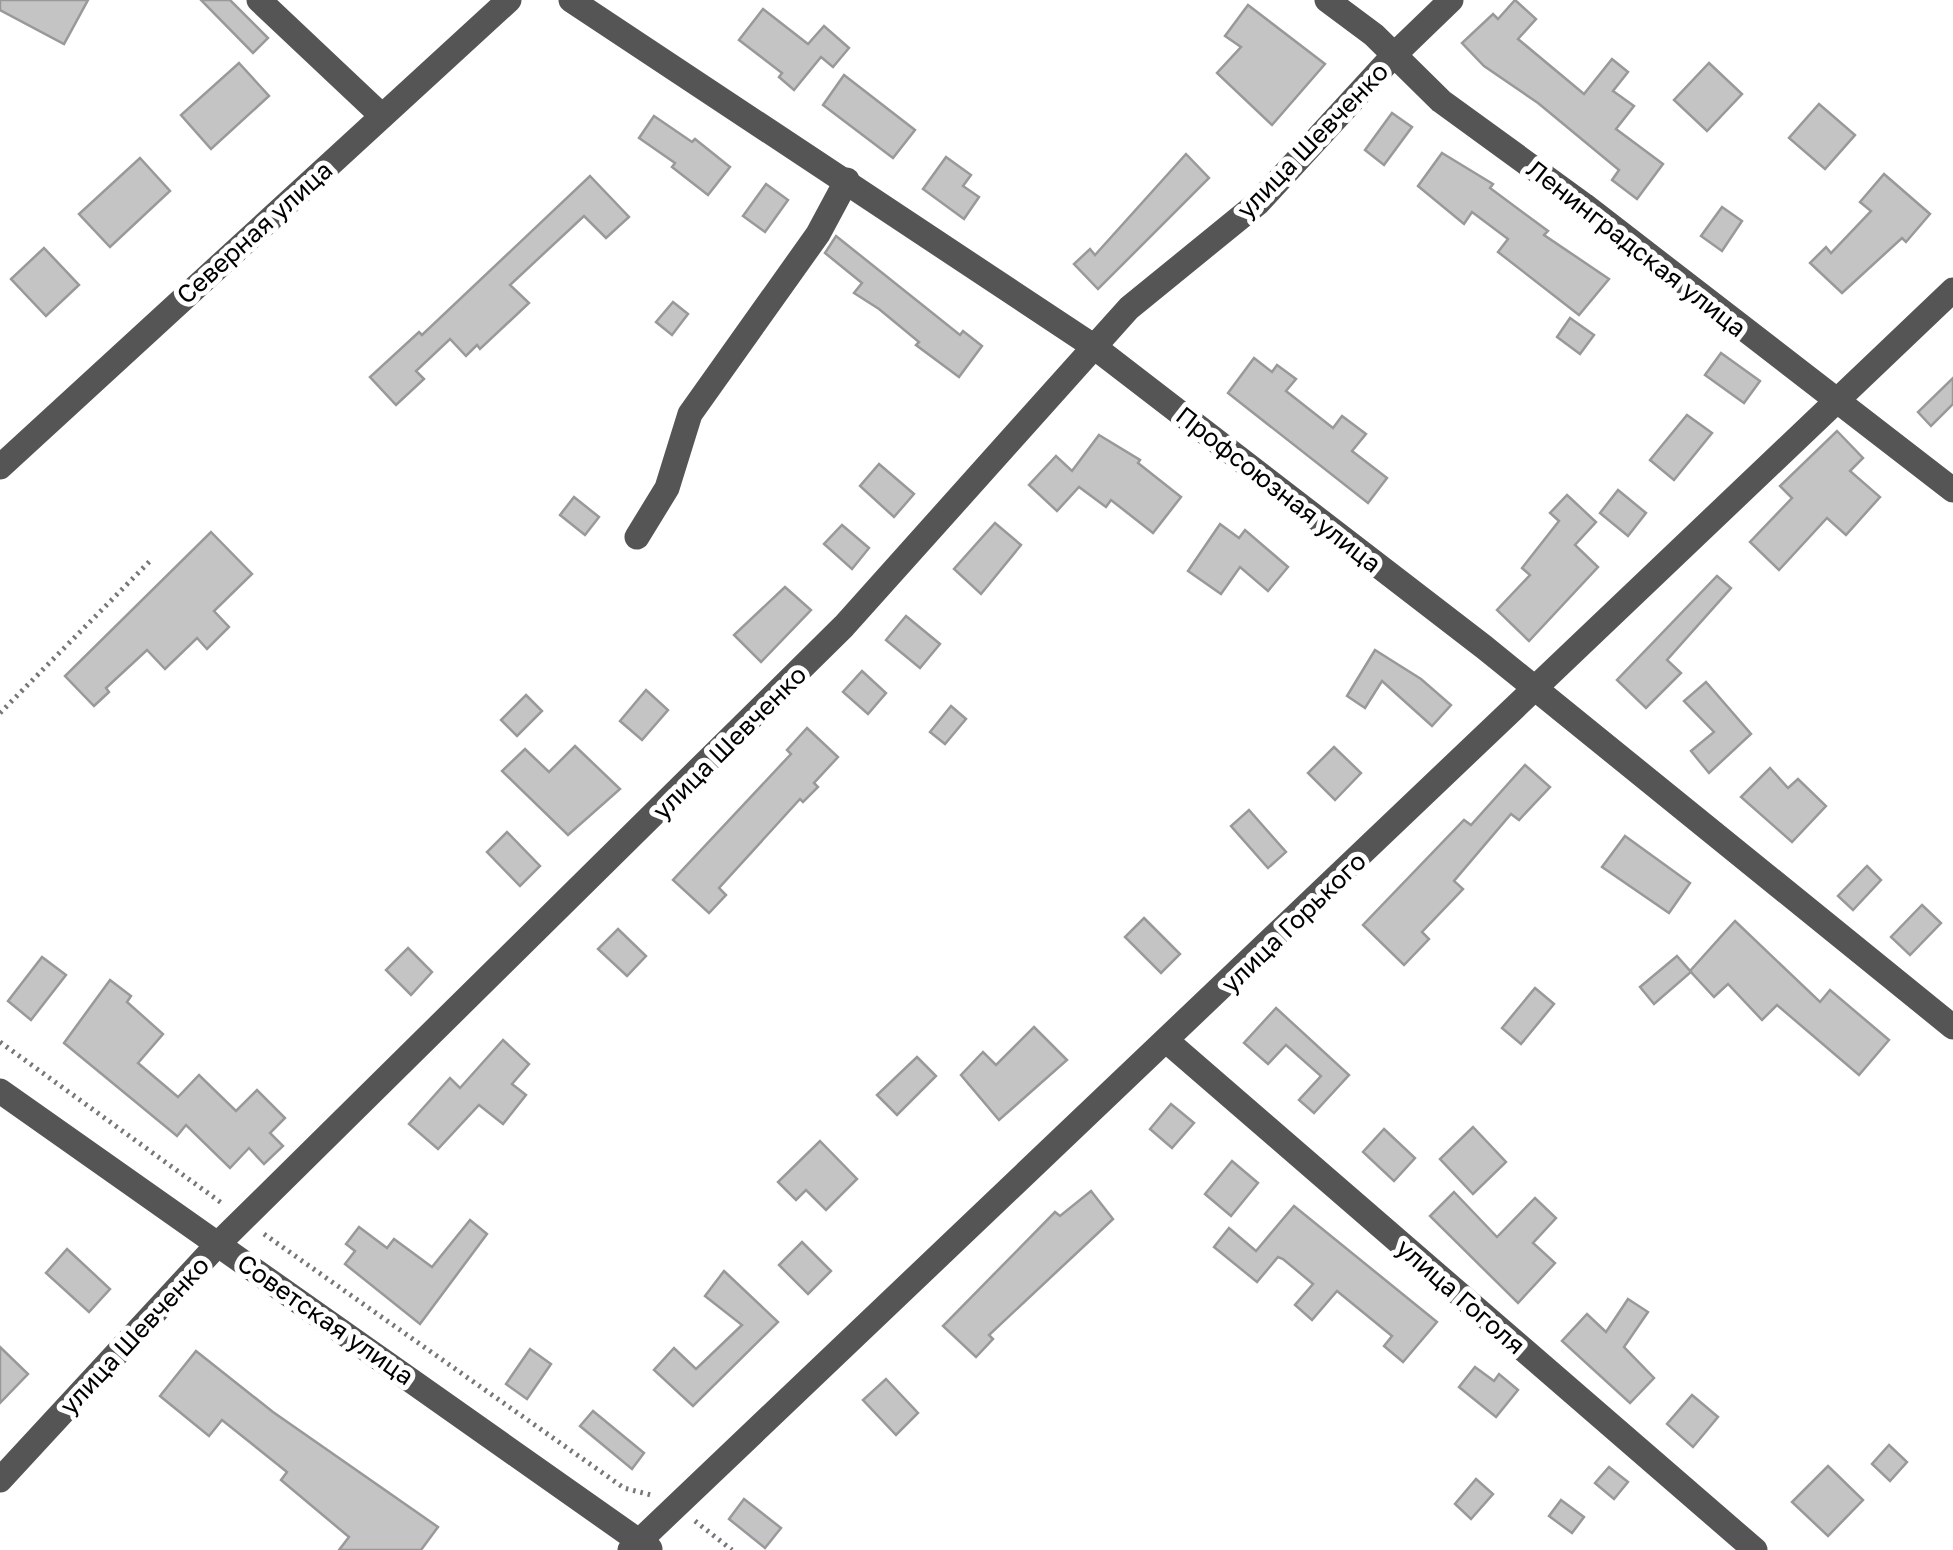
<svg xmlns="http://www.w3.org/2000/svg" width="1953" height="1550" viewBox="0 0 1953 1550" font-family="'Golos Text',sans-serif">
  <rect width="100%" height="100%" fill="#fff"/>
  <g fill="#c4c4c4" stroke="#999" stroke-width="2.5">
    <polygon points="0,0 88,0 64,44 0,10"/>
    <polygon points="201,0 230,0 268,38 253,53"/>
    <polygon points="1515,0 1536,19 1518,39 1584,94 1612,59 1628,72 1613,91 1634,106 1616,129 1663,164 1637,199 1612,180 1619,170 1538,103 1484,66 1462,43 1493,14 1498,19"/>
    <polygon points="1248,5 1325,64 1272,125 1217,73 1241,47 1225,36"/>
    <polygon points="763,9 808,44 824,26 849,48 833,67 821,57 794,90 779,77 782,73 739,40"/>
    <polygon points="239,63 269,96 211,149 181,115"/>
    <polygon points="1709,63 1742,94 1707,131 1674,100"/>
    <polygon points="844,75 915,130 893,158 823,105"/>
    <polygon points="1819,104 1855,135 1825,169 1789,138"/>
    <polygon points="1392,113 1412,127 1384,165 1365,150"/>
    <polygon points="654,116 692,142 695,139 730,167 708,195 672,167 675,163 639,138"/>
    <polygon points="1442,153 1493,184 1490,188 1548,231 1544,235 1609,279 1579,315 1498,252 1508,239 1472,212 1464,224 1418,186"/>
    <polygon points="1186,154 1209,178 1098,289 1074,264 1090,249 1095,255"/>
    <polygon points="946,157 971,175 963,186 979,197 964,219 923,189"/>
    <polygon points="140,158 170,191 110,247 79,214"/>
    <polygon points="1884,174 1930,214 1906,242 1902,238 1842,293 1810,263 1826,247 1831,253 1871,211 1860,202"/>
    <polygon points="590,176 629,217 606,238 584,216 510,285 529,303 480,349 477,345 466,356 450,339 416,371 424,379 396,405 370,377 419,332 422,335"/>
    <polygon points="766,184 788,200 765,232 743,216"/>
    <polygon points="1722,207 1742,221 1722,251 1701,236"/>
    <polygon points="836,236 960,335 963,331 982,346 959,377 916,345 919,342 879,309 854,293 862,283 825,253"/>
    <polygon points="44,248 79,285 46,316 11,279"/>
    <polygon points="673,302 688,314 672,335 656,322"/>
    <polygon points="1570,318 1594,335 1580,354 1557,337"/>
    <polygon points="1721,353 1760,381 1744,403 1705,375"/>
    <polygon points="1254,358 1272,372 1277,365 1296,379 1286,391 1333,428 1342,416 1366,434 1352,451 1387,478 1368,503 1228,393"/>
    <polygon points="1953,378 1953,404 1931,426 1918,412"/>
    <polygon points="1687,415 1712,433 1674,480 1650,460"/>
    <polygon points="1837,431 1863,458 1850,471 1880,497 1846,535 1827,518 1779,570 1750,542 1792,498 1780,486"/>
    <polygon points="1099,435 1140,460 1138,463 1181,497 1153,533 1111,500 1106,507 1079,487 1057,511 1029,485 1056,456 1072,471"/>
    <polygon points="879,464 914,494 894,517 860,486"/>
    <polygon points="1618,490 1646,513 1628,536 1600,513"/>
    <polygon points="1567,495 1596,522 1575,545 1598,567 1529,641 1497,610 1530,575 1522,568 1559,521 1550,513"/>
    <polygon points="574,497 599,517 585,535 560,515"/>
    <polygon points="995,523 1021,545 981,594 954,569"/>
    <polygon points="1220,524 1239,538 1245,530 1288,567 1268,591 1240,567 1221,594 1188,571"/>
    <polygon points="842,525 869,548 852,569 824,544"/>
    <polygon points="211,532 252,574 214,611 229,627 207,649 197,638 165,669 147,650 106,688 109,692 94,706 65,676"/>
    <polygon points="1717,576 1731,588 1667,660 1681,673 1646,708 1617,680"/>
    <polygon points="785,587 811,610 761,662 734,635"/>
    <polygon points="906,616 940,644 920,668 886,640"/>
    <polygon points="1375,650 1421,679 1451,705 1432,726 1382,681 1365,708 1347,696"/>
    <polygon points="862,671 886,693 868,714 843,692"/>
    <polygon points="1706,682 1751,734 1709,773 1691,751 1714,732 1684,701"/>
    <polygon points="646,690 668,710 642,740 620,721"/>
    <polygon points="526,695 542,711 517,736 501,720"/>
    <polygon points="951,706 966,719 945,744 930,732"/>
    <polygon points="807,728 838,757 814,783 818,787 803,802 800,799 719,888 726,895 709,913 673,880 791,754 787,750"/>
    <polygon points="575,746 620,789 568,835 502,771 525,749 549,772"/>
    <polygon points="1334,747 1361,773 1335,800 1308,773"/>
    <polygon points="1525,765 1550,787 1519,820 1511,814 1454,881 1463,889 1422,932 1429,939 1404,965 1363,925 1464,820 1471,825"/>
    <polygon points="1770,768 1788,788 1798,779 1826,806 1792,842 1741,797"/>
    <polygon points="1249,810 1286,852 1268,868 1231,826"/>
    <polygon points="507,832 540,866 520,886 487,852"/>
    <polygon points="1625,836 1690,883 1669,913 1602,867"/>
    <polygon points="1867,866 1881,880 1853,910 1838,896"/>
    <polygon points="1922,905 1941,923 1910,955 1891,937"/>
    <polygon points="1144,918 1180,954 1161,973 1125,937"/>
    <polygon points="1735,921 1820,1002 1830,990 1889,1040 1859,1075 1777,1005 1762,1020 1728,984 1714,997 1690,971"/>
    <polygon points="618,929 646,956 627,976 598,949"/>
    <polygon points="408,948 432,972 411,995 386,970"/>
    <polygon points="1677,956 1691,972 1654,1004 1640,987"/>
    <polygon points="42,957 66,975 31,1020 8,1001"/>
    <polygon points="110,980 131,996 127,1002 163,1034 138,1063 178,1097 199,1075 236,1111 257,1090 285,1118 270,1133 283,1146 264,1164 249,1148 230,1168 186,1125 177,1136 64,1043"/>
    <polygon points="1535,988 1554,1004 1521,1044 1502,1028"/>
    <polygon points="1276,1008 1349,1075 1314,1113 1299,1100 1321,1076 1286,1045 1268,1064 1244,1043"/>
    <polygon points="1034,1027 1067,1060 999,1120 961,1075 983,1052 996,1065"/>
    <polygon points="503,1040 529,1064 512,1084 526,1095 503,1124 479,1105 438,1149 409,1124 450,1078 460,1088"/>
    <polygon points="917,1057 936,1076 897,1115 877,1095"/>
    <polygon points="1171,1104 1194,1123 1172,1148 1150,1129"/>
    <polygon points="1473,1127 1506,1162 1473,1194 1440,1159"/>
    <polygon points="1384,1129 1415,1158 1394,1181 1363,1152"/>
    <polygon points="820,1141 857,1179 826,1210 806,1190 796,1200 778,1182"/>
    <polygon points="1232,1161 1258,1183 1231,1216 1205,1194"/>
    <polygon points="1091,1191 1113,1219 989,1335 993,1339 976,1357 943,1326 1055,1212 1060,1216"/>
    <polygon points="1454,1192 1497,1237 1535,1198 1556,1218 1533,1243 1555,1263 1518,1303 1430,1216"/>
    <polygon points="1294,1206 1437,1322 1403,1362 1384,1346 1392,1336 1337,1291 1312,1320 1295,1305 1313,1284 1283,1259 1278,1257 1257,1282 1214,1247 1229,1228 1256,1251"/>
    <polygon points="470,1220 487,1234 420,1324 345,1264 355,1251 346,1244 359,1227 387,1248 394,1239 432,1267"/>
    <polygon points="802,1242 831,1271 808,1294 779,1265"/>
    <polygon points="67,1249 110,1289 89,1312 46,1273"/>
    <polygon points="724,1271 778,1322 693,1406 654,1370 674,1348 696,1369 742,1325 705,1296"/>
    <polygon points="1628,1299 1648,1312 1624,1347 1654,1378 1630,1403 1562,1341 1587,1314 1606,1332"/>
    <polygon points="0,1347 28,1374 0,1403"/>
    <polygon points="530,1349 551,1364 527,1399 506,1384"/>
    <polygon points="196,1351 273,1412 438,1527 421,1550 339,1550 349,1537 281,1480 287,1472 222,1420 209,1436 160,1396"/>
    <polygon points="1475,1367 1494,1381 1499,1374 1518,1390 1496,1417 1459,1387"/>
    <polygon points="886,1379 918,1413 896,1435 863,1400"/>
    <polygon points="1692,1395 1718,1417 1693,1447 1667,1424"/>
    <polygon points="593,1411 644,1453 632,1469 580,1426"/>
    <polygon points="1889,1445 1907,1462 1890,1481 1872,1464"/>
    <polygon points="1828,1466 1863,1500 1828,1536 1792,1502"/>
    <polygon points="1609,1467 1628,1482 1614,1499 1595,1483"/>
    <polygon points="1476,1479 1493,1494 1471,1519 1455,1504"/>
    <polygon points="744,1499 781,1528 765,1548 729,1519"/>
    <polygon points="1561,1500 1584,1517 1572,1533 1549,1516"/>
  </g>
  <g fill="none" stroke-linecap="round" stroke-linejoin="round">
    <g stroke="#777" stroke-width="5" stroke-dasharray="2.5 5" stroke-linecap="butt">
      <polyline points="0,713 151,560"/>
      <polyline points="0,1042 223,1204"/>
      <polyline points="264,1234 624,1488 651,1495"/>
      <polyline points="695,1521 732,1550"/>
    </g>
    <g stroke="#555" stroke-width="25">
      <polyline points="259,0 382,116"/>
      <polyline points="571,0 1093,346 1484,647 1953,1027"/>
      <polyline points="1327,0 1374,35 1441,101 1584,205 1953,490"/>
      <polyline points="0,467 509,0"/>
      <polyline points="637,537 667,488 690,414 818,234 847,180"/>
      <polyline points="1168,1042 1755,1550"/>
      <polyline points="0,1091 650,1549"/>
      <polyline points="0,1480 219,1243 844,626 1129,308 1258,203 1394,55 1451,0"/>
      <polyline points="630,1550 1953,290"/>
    </g>
  </g>
  <g text-anchor="middle" dominant-baseline="central" stroke-width="10" stroke-linejoin="round" paint-order="stroke">
    <g font-size="25" fill="#000" stroke="#fff">
      <text transform="translate(1312 140) rotate(-46)">улица Шевченко</text>
      <text transform="translate(254 232) rotate(-42)">Северная улица</text>
      <text transform="translate(1637 248) rotate(38)">Ленинградская улица</text>
      <text transform="translate(1279 489) rotate(38)">Профсоюзная улица</text>
      <text transform="translate(729 742) rotate(-45)">улица Шевченко</text>
      <text transform="translate(1293 922) rotate(-44)">улица Горького</text>
      <text transform="translate(1461 1296) rotate(41)">улица Гоголя</text>
      <text transform="translate(326 1319) rotate(35)">Советская улица</text>
      <text transform="translate(134 1335) rotate(-47)">улица Шевченко</text>
    </g>
  </g>
</svg>
